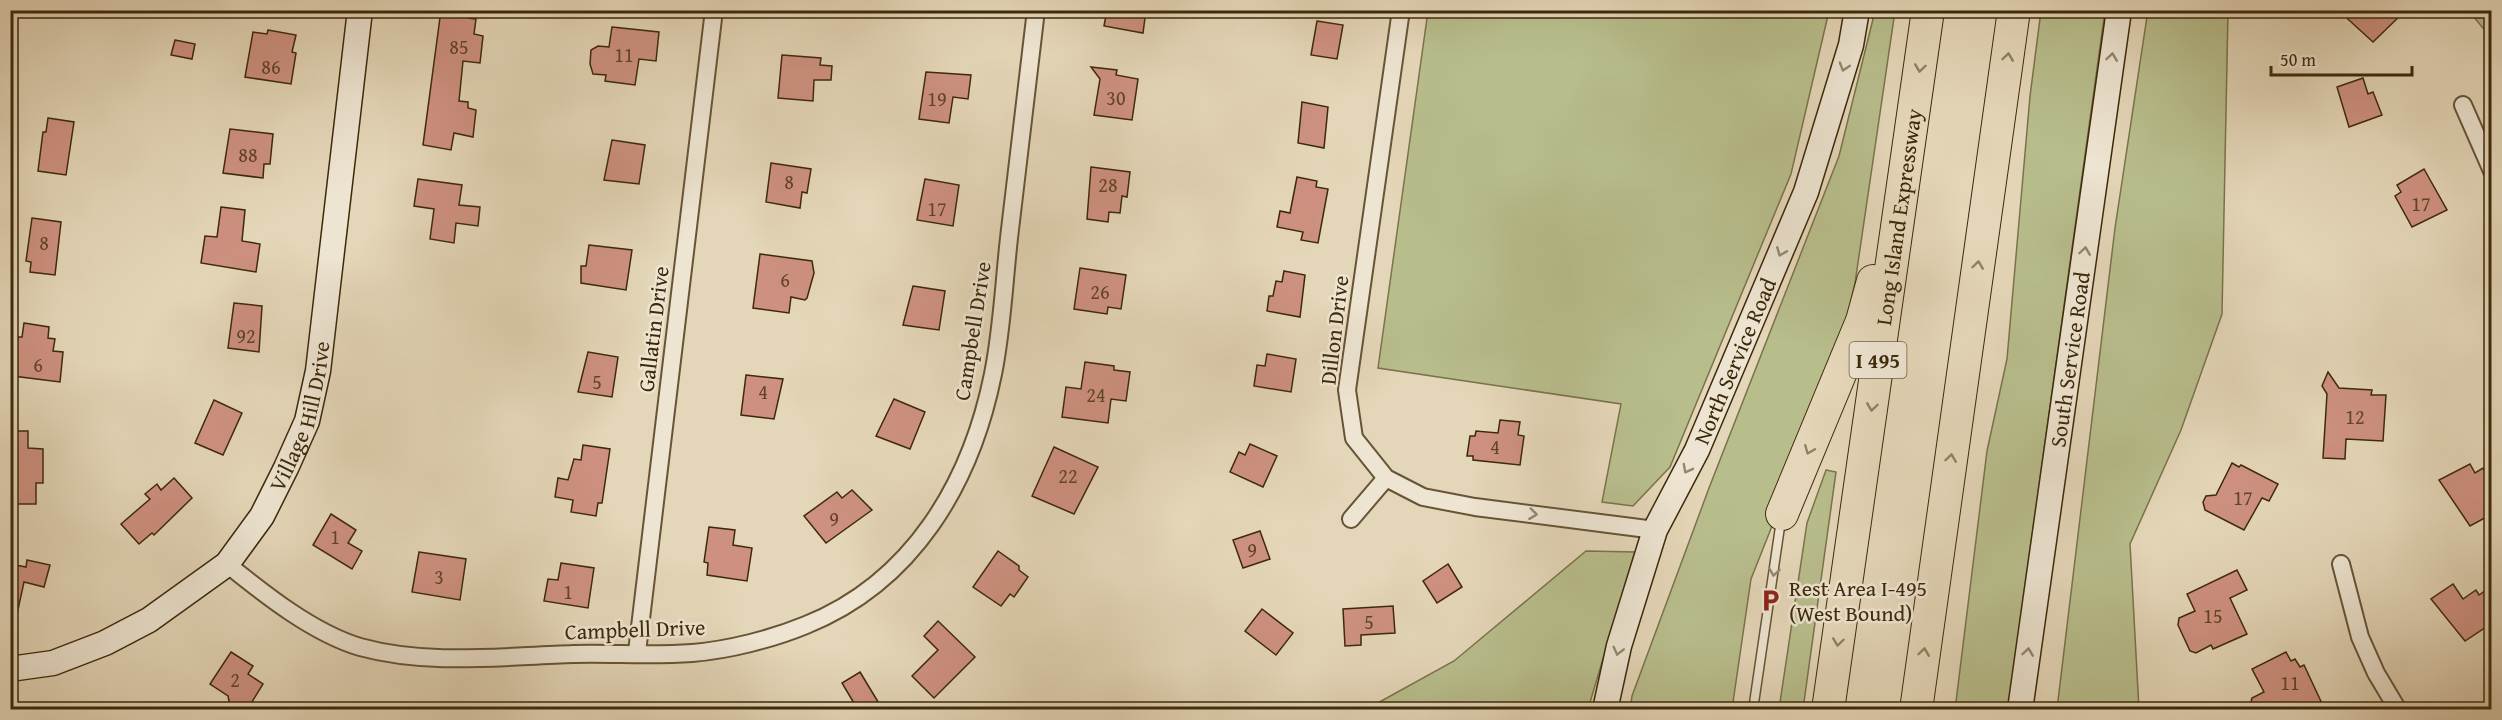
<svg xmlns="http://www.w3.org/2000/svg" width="2502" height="720" viewBox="0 0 2502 720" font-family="'Gentium Book Plus',serif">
  <rect width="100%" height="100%" fill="#e4d6b8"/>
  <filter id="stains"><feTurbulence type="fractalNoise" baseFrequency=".00333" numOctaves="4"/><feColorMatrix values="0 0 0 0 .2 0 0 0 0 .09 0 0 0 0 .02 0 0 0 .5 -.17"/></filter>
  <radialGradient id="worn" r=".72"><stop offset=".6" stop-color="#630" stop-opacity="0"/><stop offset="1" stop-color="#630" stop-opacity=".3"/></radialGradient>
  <g fill="#b8bd8c" stroke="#7a734b" stroke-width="1.5">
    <polygon points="2148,10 2228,11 2222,314 2181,430 2130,544 2139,709 2057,709 2115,228"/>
    <polygon points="1428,11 1829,11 1791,174 1670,467 1633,506 1602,502 1621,404 1378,368"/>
    <polygon points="1875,11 1895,11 1855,283 1836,365 1751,579 1732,709 1630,710 1632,696 1709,488 1839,156"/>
    <polygon points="2041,11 2105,11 2008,709 1955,710 1987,451 2007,359 2030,96"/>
    <polygon points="2469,11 2491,11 2491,38"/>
    <polygon points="1826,470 1836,472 1803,709 1779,709 1807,523"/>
    <polygon points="1586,551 1635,552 1588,709 1365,710 1454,661"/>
  </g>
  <g fill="#ce9181" stroke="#3d290a" stroke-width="1.5">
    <polygon points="441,10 469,14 468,18 476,19 474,34 483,36 480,63 463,61 459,101 468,102 468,108 476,110 473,137 454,133 451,150 423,145"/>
    <polygon points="1107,10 1146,10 1143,33 1104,26"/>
    <polygon points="2338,10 2406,10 2373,42"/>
    <polygon points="1317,21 1343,25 1337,59 1311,55"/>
    <polygon points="612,27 659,32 656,61 639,59 635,85 605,81 606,75 593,74 590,64 591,50 598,46 609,47"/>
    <polygon points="268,30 296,35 292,52 296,53 291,84 245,77 253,32 267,34"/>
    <polygon points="175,40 195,44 192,59 171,55"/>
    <polygon points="782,55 821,58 820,65 832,66 831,80 814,80 813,101 778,98"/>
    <polygon points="1091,67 1117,70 1116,75 1138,79 1132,120 1094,115 1100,79"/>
    <polygon points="926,72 971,75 968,99 953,97 949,123 919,119"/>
    <polygon points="2363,78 2368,94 2373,92 2382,115 2349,127 2337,87"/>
    <polygon points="1302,102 1328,107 1324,148 1298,143"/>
    <polygon points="48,118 74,122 66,175 38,171 43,132 46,132"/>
    <polygon points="230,129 273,134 270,164 264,164 263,178 223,173"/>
    <polygon points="612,140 645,145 639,184 604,180"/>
    <polygon points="771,163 811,169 807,193 802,192 800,208 766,202"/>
    <polygon points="1091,167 1130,172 1127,197 1122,196 1120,213 1109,212 1108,222 1087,219"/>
    <polygon points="2424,169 2447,210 2412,227 2395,196 2401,192 2397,185"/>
    <polygon points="1297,177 1317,181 1316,187 1328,189 1318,243 1301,240 1303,232 1277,227 1280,211 1290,213"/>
    <polygon points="418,179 462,185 459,205 480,207 478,226 456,223 454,243 430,239 434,209 414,206"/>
    <polygon points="925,179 959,185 953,226 917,220"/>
    <polygon points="221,207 245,210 242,241 260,244 256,272 201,263 205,236 217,237"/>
    <polygon points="32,218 61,222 55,275 30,272 31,262 26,261"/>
    <polygon points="589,245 632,250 626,290 581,283 581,266 586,266"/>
    <polygon points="760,254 812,261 814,273 807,298 805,300 791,297 789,313 753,308"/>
    <polygon points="1080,268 1126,275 1121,309 1108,307 1107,314 1074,309"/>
    <polygon points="1284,271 1305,275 1300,317 1267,311 1269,296 1273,296 1276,281 1282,282"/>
    <polygon points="913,286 945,291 939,330 903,325"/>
    <polygon points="234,303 262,306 259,352 228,348"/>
    <polygon points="24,323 49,327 48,338 55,339 53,351 63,352 60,382 13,376 18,337 22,337"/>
    <polygon points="588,352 618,357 612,397 578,392"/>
    <polygon points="1267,354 1296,359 1291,392 1254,386 1257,365 1265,366"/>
    <polygon points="1085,362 1114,366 1114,370 1130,372 1126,401 1111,399 1108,423 1062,417 1066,387 1081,389"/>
    <polygon points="2328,372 2339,388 2372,390 2371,395 2386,395 2383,441 2346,439 2345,459 2323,458 2327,394 2322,386"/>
    <polygon points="746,375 783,379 774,419 741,415"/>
    <polygon points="894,399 925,412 910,449 876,436"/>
    <polygon points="214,400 242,413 223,455 195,443"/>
    <polygon points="1500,420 1520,422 1518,435 1524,436 1520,465 1473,460 1473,456 1467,456 1470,436 1475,436 1476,431 1498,433"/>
    <polygon points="10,431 28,431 28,448 43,449 43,483 36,483 36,504 10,504"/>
    <polygon points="1250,444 1277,456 1263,487 1230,472 1239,452 1245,455"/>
    <polygon points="583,445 610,449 602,503 598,503 596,516 571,512 573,500 555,497 558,478 568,480 574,459 581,460"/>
    <polygon points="1054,447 1098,467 1074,514 1032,496"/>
    <polygon points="2232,463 2239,467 2241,465 2278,484 2269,501 2262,498 2244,530 2205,510 2203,502 2206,496 2216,495"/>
    <polygon points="2470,464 2475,473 2483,468 2486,473 2492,475 2492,514 2470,526 2439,480"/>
    <polygon points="174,478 192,498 154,535 152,533 139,544 121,524 150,499 145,494 157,484 161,490"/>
    <polygon points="852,490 872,510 826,543 804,516 837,492 842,498"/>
    <polygon points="331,514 356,530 348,543 362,551 352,569 313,545"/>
    <polygon points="709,527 735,530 733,545 752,548 747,581 707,575 708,563 704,562"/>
    <polygon points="1260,531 1270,559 1243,568 1233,540"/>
    <polygon points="998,551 1019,566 1019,570 1028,577 1014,597 1010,594 1001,606 973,587"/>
    <polygon points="419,552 466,559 460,600 412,592"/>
    <polygon points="27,560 50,565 44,587 24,582 17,614 10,614 10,564 26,567"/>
    <polygon points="561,563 594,568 588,608 544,601 548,579 558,580"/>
    <polygon points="1448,564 1462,587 1437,603 1423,581"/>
    <polygon points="2237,570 2247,590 2230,598 2247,634 2213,649 2211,645 2196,653 2190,651 2178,625 2179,618 2195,611 2187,594"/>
    <polygon points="2453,584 2463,599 2476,590 2479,595 2492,586 2492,623 2465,641 2431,599"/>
    <polygon points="1393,606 1395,633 1361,635 1361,645 1345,646 1343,609"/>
    <polygon points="1262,609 1293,633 1276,655 1245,631"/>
    <polygon points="938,621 975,657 934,698 912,676 938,650 924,636"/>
    <polygon points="231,652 253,666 248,674 263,684 247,710 236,710 230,706 228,696 210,684"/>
    <polygon points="2286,652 2291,661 2295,659 2300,667 2304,665 2325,710 2249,710 2252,698 2264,692 2252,669"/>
    <polygon points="860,672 883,710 858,710 842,683"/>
  </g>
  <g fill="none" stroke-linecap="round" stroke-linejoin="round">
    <defs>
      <polyline id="lane" points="1753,710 1781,520"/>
      <g id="street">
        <polyline points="1401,10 1347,390 1354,438 1386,478 1423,497 1475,507 1655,530"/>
        <polyline points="2463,105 2492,171"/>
        <polyline points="1351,519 1386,478"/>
        <path d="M227,564C264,594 313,633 360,647C429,666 503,656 574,654C613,653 653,656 692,653C729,650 772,639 806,625C913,582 971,483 993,374C1002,330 1004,283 1009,238C1018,162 1027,86 1036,10"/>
        <polyline points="2341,564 2360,637 2376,673 2398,710"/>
        <polyline points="637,652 714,10"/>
      </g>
      <g id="secondary">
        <path id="s1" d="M10,669L53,663L105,643L149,620L227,564L262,516L286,468L307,421L318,371L360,10"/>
        <path id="s2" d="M1605,710L1619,646L1655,530L1697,450L1806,192L1851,45L1857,10"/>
        <path id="s3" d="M2020,710L2119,10"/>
      </g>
      <g id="highway">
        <polyline points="1782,514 1862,321 1873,281"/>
        <path id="s4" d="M1828,710L1928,10"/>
        <polyline points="1916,710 2014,10"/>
      </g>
    </defs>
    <use href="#lane" stroke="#675436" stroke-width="11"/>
    <use href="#street" stroke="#675436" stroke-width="20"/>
    <use href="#secondary" stroke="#3d290a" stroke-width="27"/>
    <use href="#highway" stroke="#3d290a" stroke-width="34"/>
    <use href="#lane" stroke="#ede4d1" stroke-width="8"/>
    <use href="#street" stroke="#ede4d1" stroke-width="16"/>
    <use href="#secondary" stroke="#ede4d1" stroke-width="24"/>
    <use href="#highway" stroke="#e4d6b8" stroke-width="32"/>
  </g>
  <defs><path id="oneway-chevron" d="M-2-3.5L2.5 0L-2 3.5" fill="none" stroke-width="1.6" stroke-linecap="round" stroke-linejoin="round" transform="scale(1.5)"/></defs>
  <g stroke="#908061">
    <use href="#oneway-chevron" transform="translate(2008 57) rotate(-82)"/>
    <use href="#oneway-chevron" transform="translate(1920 68) rotate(98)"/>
    <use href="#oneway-chevron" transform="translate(1978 265) rotate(-82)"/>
    <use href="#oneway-chevron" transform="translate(1872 407) rotate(98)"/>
    <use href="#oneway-chevron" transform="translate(1809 450) rotate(112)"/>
    <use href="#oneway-chevron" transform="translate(1951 458) rotate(-82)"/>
    <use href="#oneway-chevron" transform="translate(1838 642) rotate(98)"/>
    <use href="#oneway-chevron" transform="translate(1924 652) rotate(-82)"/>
  </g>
  <g stroke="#95866e">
    <use href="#oneway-chevron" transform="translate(2112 57) rotate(-82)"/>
    <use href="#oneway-chevron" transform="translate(1844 67) rotate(107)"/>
    <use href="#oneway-chevron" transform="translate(2085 251) rotate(-82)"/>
    <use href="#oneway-chevron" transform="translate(1781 252) rotate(112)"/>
    <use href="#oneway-chevron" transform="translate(1687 469) rotate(118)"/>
    <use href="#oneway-chevron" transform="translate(1533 514) rotate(7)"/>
    <use href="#oneway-chevron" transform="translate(1774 572) rotate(99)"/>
    <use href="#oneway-chevron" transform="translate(1618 651) rotate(104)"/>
    <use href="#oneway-chevron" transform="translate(2028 652) rotate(-82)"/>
  </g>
  <defs>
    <symbol id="parking-bare" viewBox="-9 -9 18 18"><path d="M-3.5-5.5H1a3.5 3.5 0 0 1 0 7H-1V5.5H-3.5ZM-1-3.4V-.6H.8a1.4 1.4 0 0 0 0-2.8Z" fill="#8f2418" stroke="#ede4d1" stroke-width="2.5" paint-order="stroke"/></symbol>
  </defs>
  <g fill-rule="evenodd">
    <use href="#parking-bare" x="1754" y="584" width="33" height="33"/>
  </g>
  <g text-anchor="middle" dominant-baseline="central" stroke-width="5" stroke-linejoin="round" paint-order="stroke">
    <g font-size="20" fill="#614328">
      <text x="459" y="46">85</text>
      <text x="624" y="54">11</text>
      <text x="271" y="66">86</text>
      <text x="1116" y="97">30</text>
      <text x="937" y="98">19</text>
      <text x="248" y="154">88</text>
      <text x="789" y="181">8</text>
      <text x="1108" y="184">28</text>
      <text x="2421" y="203">17</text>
      <text x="937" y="208">17</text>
      <text x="44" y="242">8</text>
      <text x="785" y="279">6</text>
      <text x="1100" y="291">26</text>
      <text x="246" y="335">92</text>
      <text x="38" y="364">6</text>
      <text x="597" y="381">5</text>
      <text x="763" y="391">4</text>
      <text x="1096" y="394">24</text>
      <text x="2355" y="416">12</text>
      <text x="1495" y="446">4</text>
      <text x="1068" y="475">22</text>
      <text x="2243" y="497">17</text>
      <text x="834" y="518">9</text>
      <text x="335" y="536">1</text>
      <text x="1252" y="549">9</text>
      <text x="439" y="576">3</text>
      <text x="568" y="591">1</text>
      <text x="2213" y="615">15</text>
      <text x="1369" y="621">5</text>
      <text x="235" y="679">2</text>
      <text x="2290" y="682">11</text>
    </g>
    <rect fill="#ede4d1" stroke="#726146" stroke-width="1.5" x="1849.5" y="342" width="57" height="36" rx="4.5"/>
    <g font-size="21" font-weight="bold" fill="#3d290a">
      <text x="1878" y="360">I 495</text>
    </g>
    <g font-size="22" fill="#3d290a" stroke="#ede4d1">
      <text stroke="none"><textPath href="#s4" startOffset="498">Long Island Expressway</textPath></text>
      <text transform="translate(653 329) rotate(-83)">Gallatin Drive</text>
      <text transform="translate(1334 330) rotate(-83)">Dillon Drive</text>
      <text transform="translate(972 331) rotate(-81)">Campbell Drive</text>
      <text stroke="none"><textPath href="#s3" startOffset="354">South Service Road</textPath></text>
      <text stroke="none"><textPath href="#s2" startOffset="374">North Service Road</textPath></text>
      <text stroke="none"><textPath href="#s1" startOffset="412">Village Hill Drive</textPath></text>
      <text transform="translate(635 629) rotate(-2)">Campbell Drive</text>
    </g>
    <g font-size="22" fill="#3d290a" stroke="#ede4d1" text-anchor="start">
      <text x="1789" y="588">Rest Area I-495<tspan x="1789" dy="25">(West Bound)</tspan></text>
    </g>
  </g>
  <rect width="2502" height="720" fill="none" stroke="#e4d6b8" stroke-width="36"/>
  <rect x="12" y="12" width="2478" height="696" fill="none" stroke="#3d290a" stroke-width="3"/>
  <rect x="18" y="18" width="2466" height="684" fill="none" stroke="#3d290a" stroke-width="1.5"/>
  <path d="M2271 66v9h141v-9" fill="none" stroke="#3d290a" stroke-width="3"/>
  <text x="2280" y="66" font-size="18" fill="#3d290a" stroke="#ede4d1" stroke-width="4.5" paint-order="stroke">50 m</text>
  <rect width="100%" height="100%" filter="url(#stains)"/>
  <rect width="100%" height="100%" fill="url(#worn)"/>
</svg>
